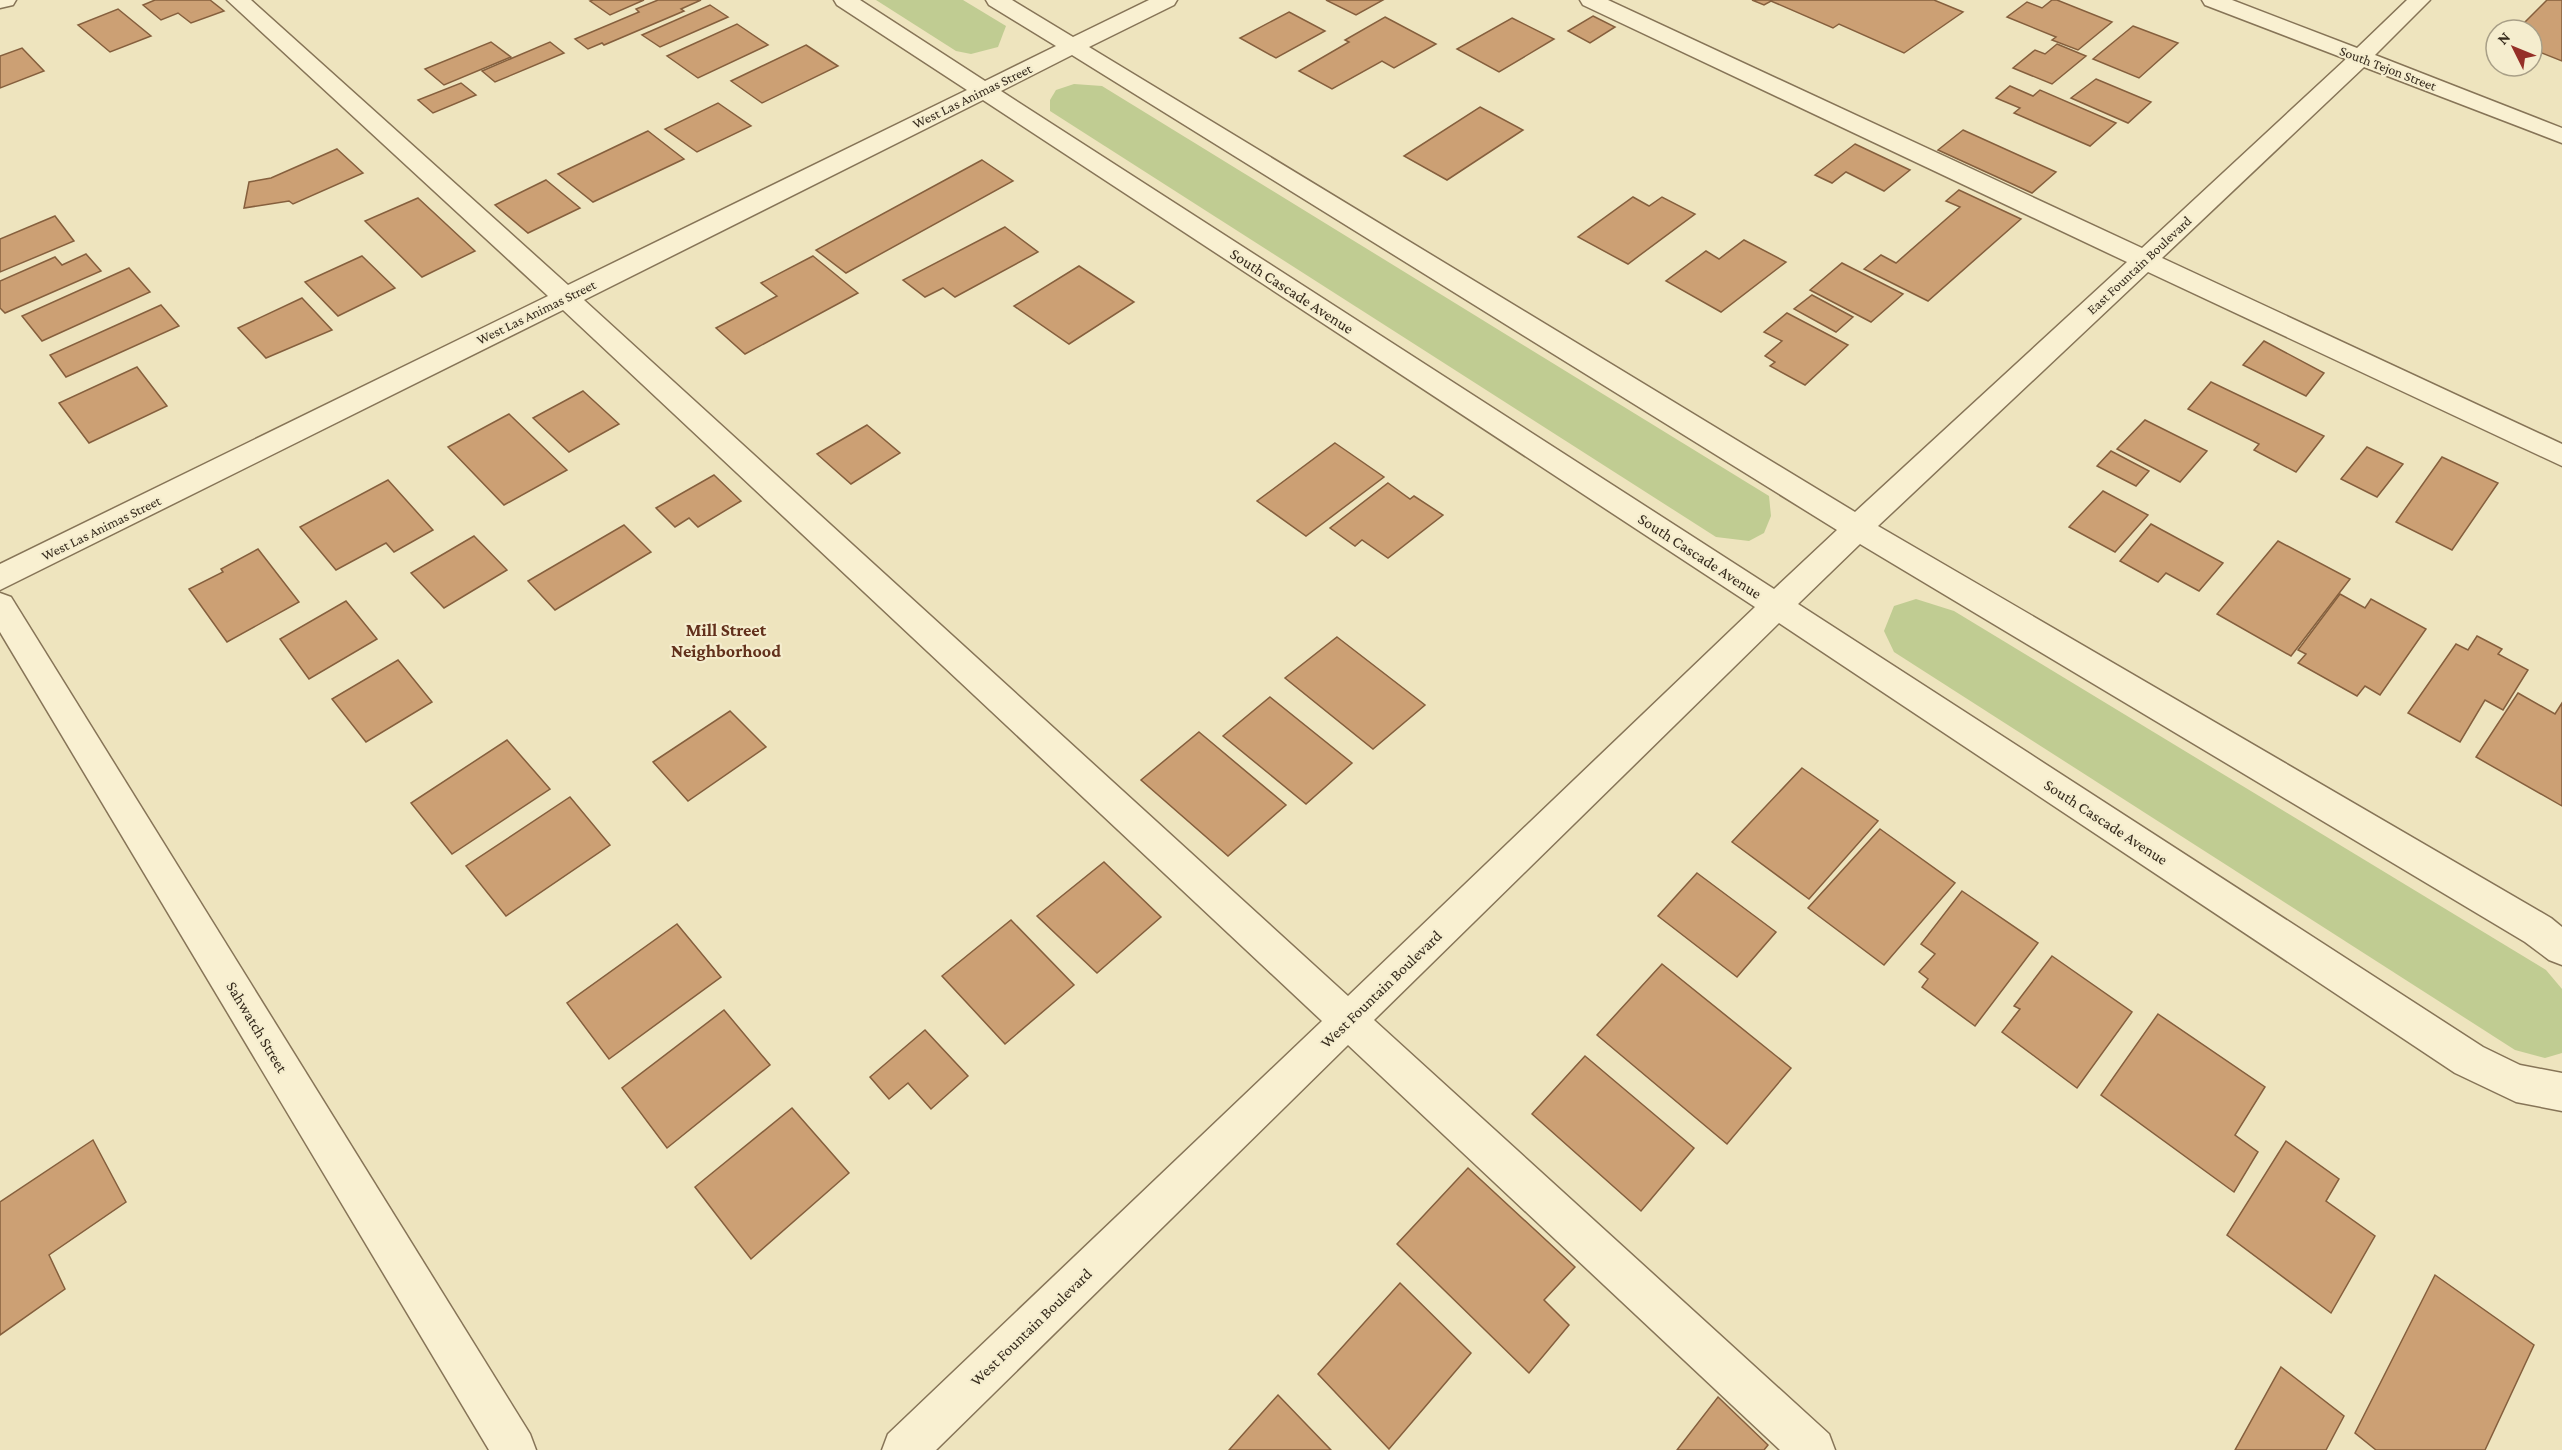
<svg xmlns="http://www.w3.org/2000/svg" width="2562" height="1450" viewBox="0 0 2562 1450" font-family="'Crimson Pro',serif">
  <rect width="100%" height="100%" fill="#eee4be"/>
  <g fill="#c0cc92">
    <polygon points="876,0 963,0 1006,26 998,47 971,54 956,51"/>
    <polygon points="1074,84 1102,86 1769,496 1771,516 1764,533 1749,541 1716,537 1050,111 1050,100 1056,90"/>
    <polygon points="1916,599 1954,611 2546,970 2562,989 2562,1053 2545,1058 2515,1050 1894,652 1884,631 1894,606"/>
  </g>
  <g fill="#cca074" stroke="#855f3d" stroke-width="1.5">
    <polygon points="155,0 210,0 224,11 191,23 178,13 161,20 143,5"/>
    <polygon points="593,0 644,0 610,15 590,1"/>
    <polygon points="658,0 701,0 681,9 684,11 604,45 602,43 588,49 575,39 639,12 636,9"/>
    <polygon points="1326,0 1383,0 1356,15"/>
    <polygon points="1752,0 1934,0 1963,12 1904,53 1839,24 1833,28 1771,1 1764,5"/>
    <polygon points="2052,0 2057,0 2112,22 2078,50 2052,40 2056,37 2007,17 2027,2 2042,8"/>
    <polygon points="2547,0 2562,0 2562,61 2532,49 2532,30 2517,30"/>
    <polygon points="710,5 728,17 660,47 642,35"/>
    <polygon points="118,9 151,36 110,52 78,25"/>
    <polygon points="1289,12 1325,31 1276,58 1240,38"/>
    <polygon points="1593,16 1615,27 1590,43 1568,31"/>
    <polygon points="1385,17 1436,44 1394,68 1382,61 1332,89 1299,71 1349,42 1345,40"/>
    <polygon points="1512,18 1554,39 1499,72 1457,49"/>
    <polygon points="737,24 768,45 698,78 667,56"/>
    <polygon points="2133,26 2178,43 2139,78 2093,59"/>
    <polygon points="491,42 511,57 444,85 425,69"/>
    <polygon points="550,42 564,53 495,82 482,71"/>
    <polygon points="2057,44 2086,56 2052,84 2013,68 2035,50 2045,54"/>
    <polygon points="806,45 838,66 762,103 731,81"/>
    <polygon points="22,48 44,71 0,88 0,56"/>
    <polygon points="2096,79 2151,102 2128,123 2071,98"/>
    <polygon points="461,83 476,95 433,113 418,100"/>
    <polygon points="2010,86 2033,96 2040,90 2116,123 2090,146 2014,113 2020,108 1996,98"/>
    <polygon points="718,103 751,126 697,152 665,129"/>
    <polygon points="1480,107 1523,130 1447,180 1404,156"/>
    <polygon points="1963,130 2056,172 2032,193 1938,150"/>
    <polygon points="648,131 684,159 593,202 558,174"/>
    <polygon points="1855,144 1910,170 1884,191 1846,172 1832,183 1815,175"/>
    <polygon points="337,149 363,173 293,204 289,201 244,208 249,182 271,178"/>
    <polygon points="982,160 1013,181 846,273 816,250"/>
    <polygon points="546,180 580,208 528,233 495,205"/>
    <polygon points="1959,190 2021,219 1928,301 1864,269 1881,255 1896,263 1960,207 1946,201"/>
    <polygon points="1633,197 1649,206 1662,197 1695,214 1628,264 1578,237"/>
    <polygon points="418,198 475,251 422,277 365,221"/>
    <polygon points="55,216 74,241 0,272 0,239"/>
    <polygon points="1005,227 1038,252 955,297 943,288 925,297 903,280"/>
    <polygon points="1744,240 1786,262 1721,312 1666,281 1706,251 1719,259"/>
    <polygon points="86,254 101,271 5,313 0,308 0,281 55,257 62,265"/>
    <polygon points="362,256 395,288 338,316 305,282"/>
    <polygon points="813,256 858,293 745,354 716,328 777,296 761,283"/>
    <polygon points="1842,263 1903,294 1871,322 1810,290"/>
    <polygon points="1079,266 1134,302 1069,344 1014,306"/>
    <polygon points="129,268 150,292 42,341 22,316"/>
    <polygon points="1812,295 1853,317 1836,332 1794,309"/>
    <polygon points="302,298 332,330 266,358 238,328"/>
    <polygon points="161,305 179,326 66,377 50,355"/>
    <polygon points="1787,313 1848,345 1805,385 1770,366 1775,362 1765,356 1782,341 1764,332"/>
    <polygon points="2264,341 2324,373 2306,396 2243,365"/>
    <polygon points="137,367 167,406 89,443 59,403"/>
    <polygon points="2211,382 2324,436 2296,472 2254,450 2259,444 2188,409"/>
    <polygon points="583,391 619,424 569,452 533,418"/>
    <polygon points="509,414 567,470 504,505 448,447"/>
    <polygon points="2145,420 2207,451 2180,482 2117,449"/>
    <polygon points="867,425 900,453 851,484 817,454"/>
    <polygon points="1335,443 1384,477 1306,536 1257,501"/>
    <polygon points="2367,447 2403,464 2377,497 2341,479"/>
    <polygon points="2111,451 2149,471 2136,486 2097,466"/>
    <polygon points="2442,457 2498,483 2452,550 2396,522"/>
    <polygon points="714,475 741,501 698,527 689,518 675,527 656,508"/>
    <polygon points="388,480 433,530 394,552 386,543 336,570 300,527"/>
    <polygon points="1388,483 1410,499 1414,496 1443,515 1388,558 1362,540 1355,546 1330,528"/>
    <polygon points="2103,491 2148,515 2115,552 2069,527"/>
    <polygon points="2151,524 2223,563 2199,591 2166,573 2158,582 2120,561"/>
    <polygon points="624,525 651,552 555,610 528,581"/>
    <polygon points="474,536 507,570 444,608 411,573"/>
    <polygon points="2278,541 2350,579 2291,656 2217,614"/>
    <polygon points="258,549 299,602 227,642 189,589 223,572 221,569"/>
    <polygon points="2340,594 2365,608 2371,599 2426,629 2380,695 2365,686 2357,696 2298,663 2306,654 2298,650"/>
    <polygon points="346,601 377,639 309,679 280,639"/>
    <polygon points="2477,636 2502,649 2498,654 2528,670 2503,710 2485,700 2460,742 2408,713 2456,644 2468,650"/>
    <polygon points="1337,637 1425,705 1373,749 1285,678"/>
    <polygon points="398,660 432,702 366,742 332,699"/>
    <polygon points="2518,693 2555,714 2562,703 2562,806 2476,757"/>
    <polygon points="1270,697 1352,763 1306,804 1223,736"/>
    <polygon points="730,711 766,747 688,801 653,762"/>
    <polygon points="1199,732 1286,805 1228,856 1141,780"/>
    <polygon points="507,740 550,789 452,854 411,803"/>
    <polygon points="1802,768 1878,821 1809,899 1732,842"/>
    <polygon points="570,797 610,845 506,916 466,866"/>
    <polygon points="1880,829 1955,883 1884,965 1808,908"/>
    <polygon points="1104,862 1161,917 1097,973 1037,916"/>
    <polygon points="1697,873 1776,932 1737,977 1658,916"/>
    <polygon points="1962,891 2038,943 1975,1026 1922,987 1928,979 1919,972 1935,954 1921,944"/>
    <polygon points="1011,920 1074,985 1005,1044 942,976"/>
    <polygon points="677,924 721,977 609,1059 567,1003"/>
    <polygon points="2052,956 2132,1012 2077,1088 2002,1032 2020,1009 2014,1006"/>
    <polygon points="1662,964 1791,1068 1727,1144 1597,1035"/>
    <polygon points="724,1010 770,1065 667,1148 622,1088"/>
    <polygon points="2158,1014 2265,1087 2235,1135 2258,1152 2234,1192 2101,1095"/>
    <polygon points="925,1030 968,1076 931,1109 908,1083 889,1099 870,1077"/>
    <polygon points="1585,1056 1694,1148 1641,1211 1532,1114"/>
    <polygon points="792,1108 849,1173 751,1259 695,1187"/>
    <polygon points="93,1140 126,1202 49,1255 65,1289 0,1335 0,1202"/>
    <polygon points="2286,1141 2339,1179 2326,1201 2375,1236 2331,1313 2227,1235"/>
    <polygon points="1468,1168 1575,1267 1544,1300 1569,1325 1529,1373 1397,1244"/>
    <polygon points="2435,1275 2534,1345 2485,1450 2376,1450 2355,1433"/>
    <polygon points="1400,1283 1471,1353 1389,1449 1318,1374"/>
    <polygon points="2281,1367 2344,1416 2326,1450 2235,1450"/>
    <polygon points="1278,1395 1331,1450 1229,1450"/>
    <polygon points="1718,1397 1768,1445 1764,1450 1677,1450"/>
  </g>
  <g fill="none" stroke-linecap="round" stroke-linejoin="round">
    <defs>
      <g id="minor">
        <polygon points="0,0 16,0 13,5 0,8"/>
        <path d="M227,0H251L568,285L967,90L837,5L834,0H860L985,81L1056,46L989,5L986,0H1012L1073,37L1149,0H1177L1174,5L1089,47L1855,512L2127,262L1583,5L1580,0H1608L2142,248L2346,59L2205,5L2202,0H2232L2357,48L2407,0H2430L2375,55L2562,128V143L2364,67L2162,258L2562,444V466L2148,272L1878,526L2551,918L2562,927V965L2549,960L2525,942L1860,544L1798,604L2483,1047L2520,1065L2562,1073V1111L2516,1102L2455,1073L1779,623L1374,1020L1829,1434L1835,1450H1780L1348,1045L936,1450H882L888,1434L1322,1021L563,310L0,590V564L548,296ZM1072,55L1837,530L1774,589L1001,91ZM983,100L1755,607L1348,996L584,300Z"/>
        <polygon points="0,593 11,597 530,1434 536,1450 489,1450 0,632"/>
      </g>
    </defs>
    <use href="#minor" stroke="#867457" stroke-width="3"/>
    <use href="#minor" fill="#f9f0d1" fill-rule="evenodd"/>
  </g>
  <g text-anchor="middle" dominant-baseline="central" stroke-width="4.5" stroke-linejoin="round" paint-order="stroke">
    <g font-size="14" fill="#352a1c" stroke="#f5edce">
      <text transform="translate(2388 68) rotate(21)">South Tejon Street</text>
      <text transform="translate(972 96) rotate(-26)">West Las Animas Street</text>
      <text transform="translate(2139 265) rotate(-43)">East Fountain Boulevard</text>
      <text transform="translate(536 312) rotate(-26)">West Las Animas Street</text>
      <text transform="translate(101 528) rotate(-26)">West Las Animas Street</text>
    </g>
    <g font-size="16" fill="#352a1c" stroke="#f5edce">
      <text transform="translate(1292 291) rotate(33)">South Cascade Avenue</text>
      <text transform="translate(1700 556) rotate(33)">South Cascade Avenue</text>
      <text transform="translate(2106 822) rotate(33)">South Cascade Avenue</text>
      <text transform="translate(1381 989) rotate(-44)">West Fountain Boulevard</text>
      <text transform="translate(257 1027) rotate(59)">Sahwatch Street</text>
      <text transform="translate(1031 1327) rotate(-44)">West Fountain Boulevard</text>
    </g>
    <g font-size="18" font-weight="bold" fill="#62301b" stroke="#f5edce">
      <text x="726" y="630">Mill Street<tspan x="726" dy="21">Neighborhood</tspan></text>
    </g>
  </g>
  <g transform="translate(2514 48) rotate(313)"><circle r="28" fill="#f5edce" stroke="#a89f87" stroke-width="1.5"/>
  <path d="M0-4.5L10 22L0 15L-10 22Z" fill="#952f27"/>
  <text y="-9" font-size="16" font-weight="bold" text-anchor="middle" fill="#352a1c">N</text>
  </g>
</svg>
